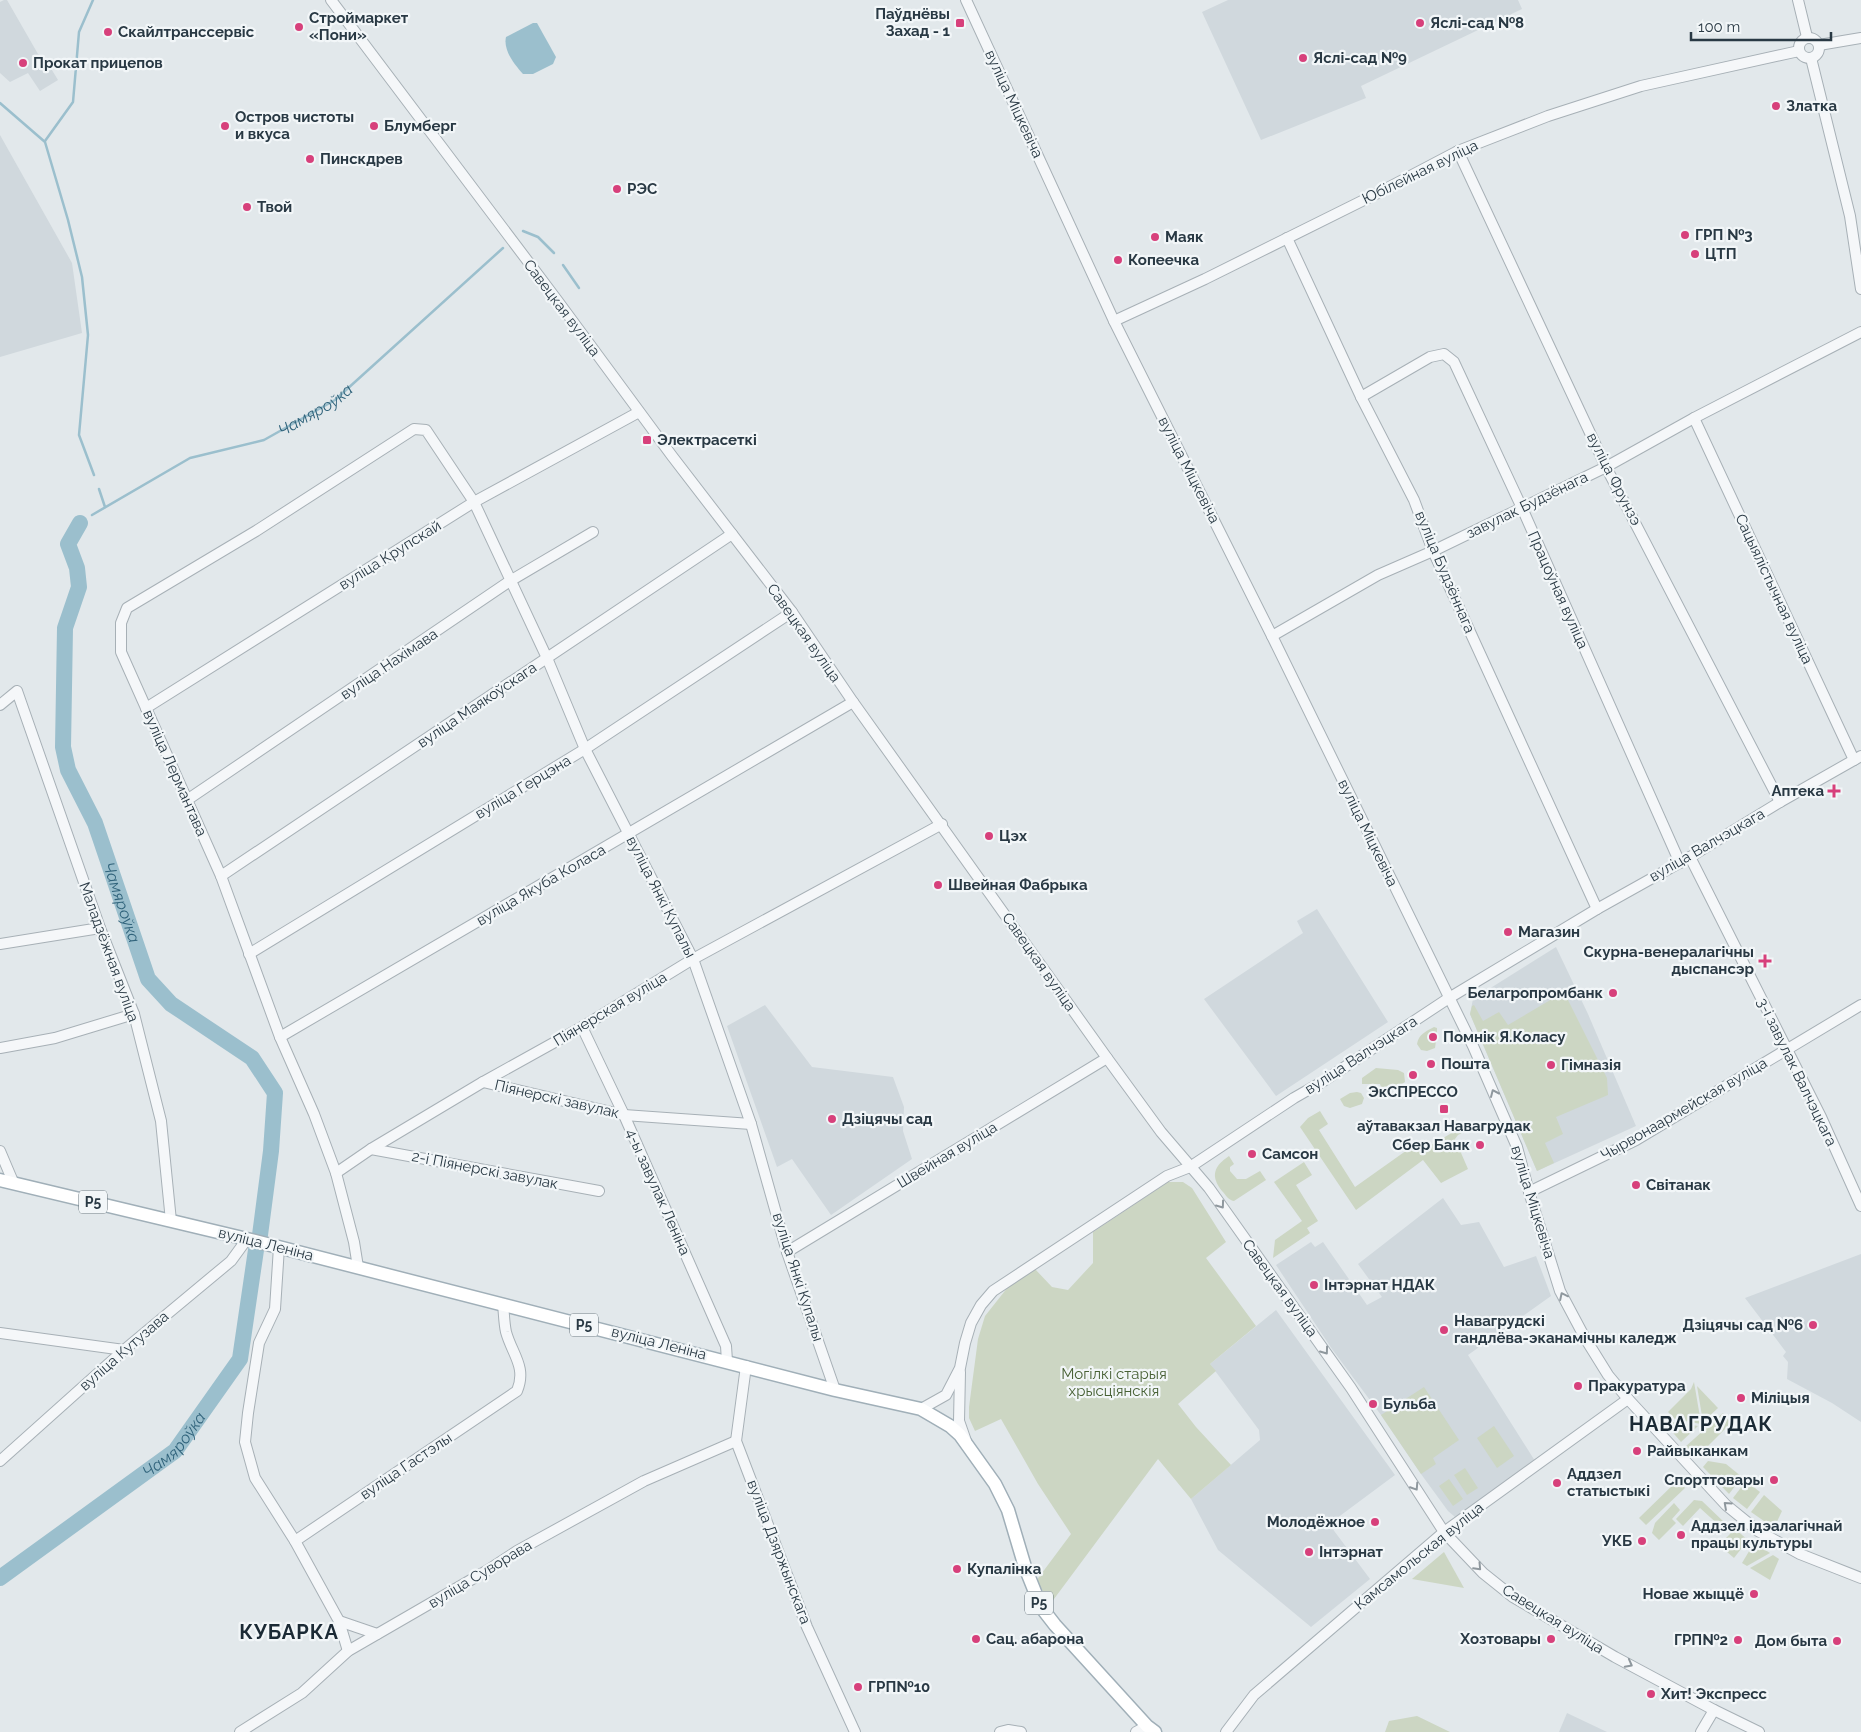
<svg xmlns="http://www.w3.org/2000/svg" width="1861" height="1732" viewBox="0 0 1861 1732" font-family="Raleway,sans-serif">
  <rect width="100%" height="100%" fill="#e2e8eb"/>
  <g fill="#d0d8dd">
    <polygon points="4,0 7,0 38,54 44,57 58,80 40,91 28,73 10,82 0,73 0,2"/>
    <polygon points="1228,0 1518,0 1522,9 1361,86 1366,98 1261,140 1202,12"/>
    <polygon points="0,135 72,263 82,333 0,357"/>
    <polygon points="1317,909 1388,1022 1276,1096 1204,999 1303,933 1297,921"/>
    <polygon points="1556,947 1588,1014 1636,1126 1537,1171 1470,1014 1473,999"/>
    <polygon points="765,1005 812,1067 893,1077 904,1107 903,1131 912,1159 831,1215 792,1159 777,1167 727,1026"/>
    <polygon points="1443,1198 1461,1225 1479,1222 1504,1267 1536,1256 1551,1296 1468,1355 1535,1461 1458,1516 1455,1517 1448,1511 1421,1474 1381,1415 1332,1349 1276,1265 1311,1242 1315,1247 1323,1242 1367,1305 1382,1297 1358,1264"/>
    <polygon points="1861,1254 1861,1422 1832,1403 1787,1379 1788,1362 1783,1356 1786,1352 1745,1298"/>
    <polygon points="1276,1310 1395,1475 1329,1524 1370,1579 1311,1627 1218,1550 1191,1499 1260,1440 1259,1430 1210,1364"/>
    <polygon points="1567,1713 1607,1732 1559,1732"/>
  </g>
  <g fill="#ccd6c3">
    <polygon points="1564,992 1607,1078 1608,1095 1556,1117 1563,1134 1545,1143 1554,1163 1537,1171 1470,1014 1472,1006 1474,1005 1483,1021 1499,1012 1508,1025"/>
    <path d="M1434,1027L1437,1028V1034H1432L1430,1037L1432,1040L1436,1041L1435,1048L1427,1051L1421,1050L1417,1044C1419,1034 1425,1032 1434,1027Z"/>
    <polygon points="1376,1068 1398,1070 1404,1073 1405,1082 1399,1086 1381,1087 1380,1084 1362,1084 1362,1078"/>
    <polygon points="1357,1092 1361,1093 1364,1098 1362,1104 1350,1108 1344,1106 1340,1099 1350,1093"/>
    <polygon points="1320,1111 1328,1124 1319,1130 1355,1187 1417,1143 1423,1143 1426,1148 1467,1124 1469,1129 1458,1135 1455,1139 1468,1169 1441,1183 1423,1160 1356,1210 1300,1127 1308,1118"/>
    <path d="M1229,1156L1234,1164L1230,1167V1171L1237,1179H1246L1260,1171L1266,1180L1234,1201C1228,1200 1226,1195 1222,1191C1210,1176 1214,1166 1229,1156Z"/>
    <polygon points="1304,1162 1312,1175 1296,1185 1318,1221 1307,1228 1310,1233 1273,1258 1275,1240 1302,1221 1274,1182"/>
    <polygon points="1168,1182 1183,1182 1192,1188 1226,1242 1206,1258 1256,1326 1210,1364 1216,1371 1178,1404 1196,1427 1231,1465 1191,1499 1158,1459 1051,1603 1036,1581 1071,1534 1038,1484 1001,1419 975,1431 969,1418 969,1407 978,1339 985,1316 1008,1287 1035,1269 1052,1287 1068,1290 1093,1263 1093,1232"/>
    <polygon points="1694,1382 1701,1423 1701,1424 1675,1419 1668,1412 1691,1389"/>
    <polygon points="1697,1386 1718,1408 1703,1422"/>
    <polygon points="1424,1387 1459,1440 1433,1458 1436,1464 1421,1474 1381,1415"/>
    <polygon points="1723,1413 1731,1423 1696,1458 1685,1447"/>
    <polygon points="1673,1422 1698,1426 1681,1442 1668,1427"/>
    <polygon points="1494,1426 1514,1456 1497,1468 1477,1438"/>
    <polygon points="1708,1461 1726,1464 1742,1477 1729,1494 1703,1467"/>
    <polygon points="1465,1468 1478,1488 1467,1495 1454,1475"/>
    <polygon points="1449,1479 1463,1499 1453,1506 1439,1486"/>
    <polygon points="1678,1480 1685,1488 1646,1525 1639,1518"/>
    <polygon points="1746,1481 1760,1492 1747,1509 1733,1498"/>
    <polygon points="1764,1495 1782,1511 1774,1528 1751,1512"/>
    <polygon points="1694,1500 1702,1501 1725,1523 1721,1527 1700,1508 1683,1526 1676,1519"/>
    <polygon points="1674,1503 1680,1510 1672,1519 1676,1523 1659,1540 1652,1533 1655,1523"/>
    <polygon points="1735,1529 1748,1540 1734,1558 1719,1545"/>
    <polygon points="1754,1543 1770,1553 1747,1566 1742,1563"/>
    <polygon points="1444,1552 1464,1588 1412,1579"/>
    <polygon points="1773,1555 1779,1559 1770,1580 1750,1568"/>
    <polygon points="1417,1716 1450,1732 1385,1732 1389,1721"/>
  </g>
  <path fill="#9bbfcd" d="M533,23H537L556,57L553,64L533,74H523C514,64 503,50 506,37Z"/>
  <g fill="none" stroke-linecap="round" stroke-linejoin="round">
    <g stroke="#9bbfcd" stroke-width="2.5">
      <polyline points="0,103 45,142 68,220 82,277 88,335 79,435 94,475"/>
      <polyline points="45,141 73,102 79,32 93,0"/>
      <polyline points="523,231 538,237 554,253"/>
      <polyline points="563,265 579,288"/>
      <polyline points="99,489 105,507"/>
      <path id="s1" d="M92,515L190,458L264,440L335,400L503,248"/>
    </g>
    <g stroke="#9bbfcd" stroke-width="16">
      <path id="s2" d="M80,523L68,544L77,568L79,587L65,628L63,747L68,770L95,823L148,979L171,1004L252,1058L275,1093L271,1151L260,1235"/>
      <path id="s3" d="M0,1578L175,1451L240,1359L256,1250"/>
    </g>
    <defs>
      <g id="minor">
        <polyline points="331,0 557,300 672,456 792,612 853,702 1107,1058 1161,1132 1209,1188 1351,1388 1444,1532 1483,1573 1513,1597 1615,1657 1714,1710 1759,1732"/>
        <polyline points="966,0 1114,321 1272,636 1473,1046 1517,1147 1529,1192 1560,1291 1585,1338 1608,1375 1628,1399 1726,1505 1758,1531 1800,1554 1861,1578"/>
        <polyline points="1798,0 1807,37"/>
        <circle cx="1809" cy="48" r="10"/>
        <polyline points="1819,45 1861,38"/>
        <polyline points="1811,58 1850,216 1861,289"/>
        <polyline points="1458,151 1606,467 1780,802"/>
        <polyline points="1287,238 1361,397 1414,500 1433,551 1597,909"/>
        <polyline points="1114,321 1205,279 1376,194 1458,151 1548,116 1641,86 1799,51"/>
        <polyline points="1361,397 1430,357 1444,354 1454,362 1522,508 1680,863"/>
        <polyline points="1694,418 1854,760"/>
        <polyline points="1272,636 1378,575 1433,551 1606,467 1694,418 1861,332"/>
        <polyline points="0,705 17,691 100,928 134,1014 161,1121 171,1221"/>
        <polyline points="146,708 474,502 639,412"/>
        <polyline points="187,800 510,581 593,532"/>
        <polyline points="1690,857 1821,1117 1861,1206"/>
        <polyline points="221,876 732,534"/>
        <polyline points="0,944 100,928"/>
        <polyline points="249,954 585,749 792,612"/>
        <polyline points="582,1027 624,1115 726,1346 727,1361"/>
        <polyline points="280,1037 853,702"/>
        <polyline points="0,1048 55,1038 134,1014"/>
        <polyline points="483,1082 624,1115 751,1124"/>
        <polyline points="371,1149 599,1191"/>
        <polyline points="0,1151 14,1184"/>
        <polyline points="336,1173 371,1149 483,1082 582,1027 693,959 942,824"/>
        <polyline points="1529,1192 1636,1140 1861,1005"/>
        <polyline points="279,1247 275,1309 259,1343 248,1413 245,1442 255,1478 295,1541 339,1621 348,1651"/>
        <polyline points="787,1252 1107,1058"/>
        <polyline points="358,1267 354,1242 336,1173 314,1114 280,1037 221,876 121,652 121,623 127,608 256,531 414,429 426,430 474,502 547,658 585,749 693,959 751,1124 787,1252 835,1390"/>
        <polyline points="0,1333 124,1350"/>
        <polyline points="746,1366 736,1441 807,1627 855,1732"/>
        <polyline points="960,1372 959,1421 966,1441"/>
        <polyline points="921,1409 946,1395 960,1368 965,1343 971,1323 981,1305 993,1291 1167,1176 1190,1167 1294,1098 1322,1082 1449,998 1597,909 1690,857 1780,802 1861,756"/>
        <polyline points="0,1461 124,1350 231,1261 247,1239"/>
        <path d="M295,1541L517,1391C527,1367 512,1354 506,1332C504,1323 504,1313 503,1304"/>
        <polyline points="339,1621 377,1634"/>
        <polyline points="240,1732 302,1693 348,1651 488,1570 517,1551 644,1481 736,1441"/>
        <polyline points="1000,1732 1008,1730 1021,1732"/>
        <polyline points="1136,1732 1147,1726"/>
        <polyline points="1226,1732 1254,1695 1444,1532 1628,1399"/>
        <polyline points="1701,1732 1714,1710"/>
      </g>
      <polyline id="major" points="0,1180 247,1239 835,1390 921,1409 950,1426 960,1435 995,1484 1008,1510 1025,1567 1041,1607 1055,1625 1147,1726 1155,1732"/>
    </defs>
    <use href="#minor" stroke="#a7b0b6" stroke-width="12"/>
    <use href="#major" stroke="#a0afb8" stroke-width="15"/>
    <use href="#minor" stroke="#f5f7f9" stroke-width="10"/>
    <use href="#major" stroke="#fff" stroke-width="12"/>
  </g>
  <defs><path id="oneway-chevron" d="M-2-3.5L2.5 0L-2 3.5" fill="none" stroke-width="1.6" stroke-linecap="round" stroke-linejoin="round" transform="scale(1.25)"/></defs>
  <g stroke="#8f989e">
    <use href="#oneway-chevron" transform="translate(1494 1093) rotate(-114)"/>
    <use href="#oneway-chevron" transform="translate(1221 1205) rotate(54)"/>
    <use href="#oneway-chevron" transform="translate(1563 1296) rotate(-116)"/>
    <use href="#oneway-chevron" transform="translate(1325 1351) rotate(54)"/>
    <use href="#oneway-chevron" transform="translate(1415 1487) rotate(57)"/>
    <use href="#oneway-chevron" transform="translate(1727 1505) rotate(-138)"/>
    <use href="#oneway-chevron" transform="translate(1478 1567) rotate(47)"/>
    <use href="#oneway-chevron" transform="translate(1629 1664) rotate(28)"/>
  </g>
  <g fill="#d7407b" stroke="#f2f6f8" stroke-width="2">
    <rect x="955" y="18" width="10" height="10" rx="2.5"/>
    <circle cx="1420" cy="23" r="5"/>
    <circle cx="299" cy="27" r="5"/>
    <circle cx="108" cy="32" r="5"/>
    <circle cx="1303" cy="58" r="5"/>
    <circle cx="23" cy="63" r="5"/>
    <circle cx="1776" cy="106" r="5"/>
    <circle cx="225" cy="126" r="5"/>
    <circle cx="374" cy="126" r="5"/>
    <circle cx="310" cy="159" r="5"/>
    <circle cx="617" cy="189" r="5"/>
    <circle cx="247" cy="207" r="5"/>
    <circle cx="1685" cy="235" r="5"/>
    <circle cx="1155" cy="237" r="5"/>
    <circle cx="1695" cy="254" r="5"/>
    <circle cx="1118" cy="260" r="5"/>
    <rect x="642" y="435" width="10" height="10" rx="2.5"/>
    <path d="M1831.5 783.5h5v5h5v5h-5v5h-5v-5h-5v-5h5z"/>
    <circle cx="989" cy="836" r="5"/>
    <circle cx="938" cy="885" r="5"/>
    <circle cx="1508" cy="932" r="5"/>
    <path d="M1762.5 953.5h5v5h5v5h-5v5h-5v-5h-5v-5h5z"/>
    <circle cx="1613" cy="993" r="5"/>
    <circle cx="1433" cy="1037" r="5"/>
    <circle cx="1431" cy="1064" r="5"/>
    <circle cx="1551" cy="1065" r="5"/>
    <circle cx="1413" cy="1075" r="5"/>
    <rect x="1439" y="1104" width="10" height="10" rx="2.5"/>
    <circle cx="832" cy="1119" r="5"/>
    <circle cx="1480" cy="1145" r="5"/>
    <circle cx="1252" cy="1154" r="5"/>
    <circle cx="1636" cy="1185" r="5"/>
    <circle cx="1314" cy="1285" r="5"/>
    <circle cx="1813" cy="1325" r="5"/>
    <circle cx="1444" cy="1330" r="5"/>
    <circle cx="1578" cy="1386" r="5"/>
    <circle cx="1741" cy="1398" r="5"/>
    <circle cx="1373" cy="1404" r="5"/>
    <circle cx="1637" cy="1451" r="5"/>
    <circle cx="1774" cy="1480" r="5"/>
    <circle cx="1557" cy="1483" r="5"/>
    <circle cx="1375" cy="1522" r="5"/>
    <circle cx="1681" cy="1535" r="5"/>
    <circle cx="1642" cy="1541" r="5"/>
    <circle cx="1309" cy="1552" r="5"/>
    <circle cx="957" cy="1569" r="5"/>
    <circle cx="1754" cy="1594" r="5"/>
    <circle cx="976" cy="1639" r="5"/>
    <circle cx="1551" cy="1639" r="5"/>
    <circle cx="1738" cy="1640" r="5"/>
    <circle cx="1837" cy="1641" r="5"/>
    <circle cx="858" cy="1687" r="5"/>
    <circle cx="1651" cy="1694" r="5"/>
  </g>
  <g text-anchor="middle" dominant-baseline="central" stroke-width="4.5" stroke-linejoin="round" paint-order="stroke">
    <g fill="#f2f6f8" stroke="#65727a" stroke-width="1">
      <rect x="79" y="1190.5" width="28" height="23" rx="4"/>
      <rect x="570" y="1313.5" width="28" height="23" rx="4"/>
      <rect x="1025" y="1591.5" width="28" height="23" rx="4"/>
    </g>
    <g font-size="14" font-weight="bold" fill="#293944">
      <text x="93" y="1202">Р5</text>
      <text x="584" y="1325">Р5</text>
      <text x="1039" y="1603">Р5</text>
    </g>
    <g font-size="15" font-weight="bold" fill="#293944" stroke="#f2f6f8" text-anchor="start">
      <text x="950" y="14" text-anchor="end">Паўднёвы<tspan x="950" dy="17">Захад - 1</tspan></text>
      <text x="309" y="18">Строймаркет<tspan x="309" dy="17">«Пони»</tspan></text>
      <text x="1430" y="23">Яслі-сад №8</text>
      <text x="118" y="32">Скайлтранссервіс</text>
      <text x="1313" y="58">Яслі-сад №9</text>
      <text x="33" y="63">Прокат прицепов</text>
      <text x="1786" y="106">Златка</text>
      <text x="235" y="117">Остров чистоты<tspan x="235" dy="17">и вкуса</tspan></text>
      <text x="384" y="126">Блумберг</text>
      <text x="320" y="159">Пинскдрев</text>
      <text x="627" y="189">РЭС</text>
      <text x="257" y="207">Твой</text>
      <text x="1695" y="235">ГРП №3</text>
      <text x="1165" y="237">Маяк</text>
      <text x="1705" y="254">ЦТП</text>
      <text x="1128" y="260">Копеечка</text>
      <text x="657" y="440">Электрасеткі</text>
      <text x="1824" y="791" text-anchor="end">Аптека</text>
      <text x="999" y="836">Цэх</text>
      <text x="948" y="885">Швейная Фабрыка</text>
      <text x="1518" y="932">Магазин</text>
      <text x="1754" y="952" text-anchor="end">Скурна-венералагічны<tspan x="1754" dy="17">дыспансэр</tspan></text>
      <text x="1603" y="993" text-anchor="end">Белагропромбанк</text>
      <text x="1443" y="1037">Помнік Я.Коласу</text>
      <text x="1441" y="1064">Пошта</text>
      <text x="1561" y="1065">Гімназія</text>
      <text x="1413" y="1092" text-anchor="middle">ЭкСПРЕССО</text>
      <text x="842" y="1119">Дзіцячы сад</text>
      <text x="1444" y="1126" text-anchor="middle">аўтавакзал Навагрудак</text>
      <text x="1470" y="1145" text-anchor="end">Сбер Банк</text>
      <text x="1262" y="1154">Самсон</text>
      <text x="1646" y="1185">Світанак</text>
      <text x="1324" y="1285">Інтэрнат НДАК</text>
      <text x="1454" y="1321">Навагрудскі<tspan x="1454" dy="17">гандлёва-эканамічны каледж</tspan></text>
      <text x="1803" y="1325" text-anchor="end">Дзіцячы сад №6</text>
      <text x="1588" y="1386">Пракуратура</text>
      <text x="1751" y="1398">Міліцыя</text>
      <text x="1383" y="1404">Бульба</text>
      <text x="1647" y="1451">Райвыканкам</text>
      <text x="1567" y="1474">Аддзел<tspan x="1567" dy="17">статыстыкі</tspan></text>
      <text x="1764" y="1480" text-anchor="end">Спорттовары</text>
      <text x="1365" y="1522" text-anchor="end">Молодёжное</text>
      <text x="1691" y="1526">Аддзел ідэалагічнай<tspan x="1691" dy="17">працы культуры</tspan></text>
      <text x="1632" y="1541" text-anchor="end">УКБ</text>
      <text x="1319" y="1552">Інтэрнат</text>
      <text x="967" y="1569">Купалінка</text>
      <text x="1744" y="1594" text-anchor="end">Новае жыццё</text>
      <text x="986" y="1639">Сац. абарона</text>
      <text x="1541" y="1639" text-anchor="end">Хозтовары</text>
      <text x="1728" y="1640" text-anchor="end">ГРП№2</text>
      <text x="1827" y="1641" text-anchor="end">Дом быта</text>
      <text x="868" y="1687">ГРП№10</text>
      <text x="1661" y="1694">Хит! Экспресс</text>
    </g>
    <g font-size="15" fill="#293944" stroke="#f2f6f8">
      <text transform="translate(1014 104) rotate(65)">вуліца Міцкевіча</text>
      <text transform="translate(1420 172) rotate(-26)">Юбілейная вуліца</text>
      <text transform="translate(562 308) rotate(53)">Савецкая вуліца</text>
      <text transform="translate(1189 470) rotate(63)">вуліца Міцкевіча</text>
      <text transform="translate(1614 479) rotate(63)">вуліца Фрунзэ</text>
      <text transform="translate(1527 505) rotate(-26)">завулак Будзёнага</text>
      <text transform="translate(390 555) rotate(-32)">вуліца Крупскай</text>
      <text transform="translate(1445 572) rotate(67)">вуліца Будзённага</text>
      <text transform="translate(1774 589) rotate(65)">Сацыялістычная вуліца</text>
      <text transform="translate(1558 590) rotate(66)">Працоўная вуліца</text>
      <text transform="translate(804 633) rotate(55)">Савецкая вуліца</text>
      <text transform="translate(389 664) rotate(-34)">вуліца Нахімава</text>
      <text transform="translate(477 705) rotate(-34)">вуліца Маякоўскага</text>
      <text transform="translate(175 773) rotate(66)">вуліца Лермантава</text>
      <text transform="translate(523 787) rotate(-31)">вуліца Герцэна</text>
      <text transform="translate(1368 833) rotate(64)">вуліца Міцкевіча</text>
      <text transform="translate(1707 845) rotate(-30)">вуліца Валчэцкага</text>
      <text transform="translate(541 885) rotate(-30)">вуліца Якуба Коласа</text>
      <text transform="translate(661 897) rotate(63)">вуліца Янкі Купалы</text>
      <text transform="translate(109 952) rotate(70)">Маладзёжная вуліца</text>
      <text transform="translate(1039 962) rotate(55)">Савецкая вуліца</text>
      <text transform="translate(610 1009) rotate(-31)">Піянерская вуліца</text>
      <text transform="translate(1361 1055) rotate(-33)">вуліца Валчэцкага</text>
      <text transform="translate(1797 1072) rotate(64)">3-і завулак Валчэцкага</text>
      <text transform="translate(557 1099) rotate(13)">Піянерскі завулак</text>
      <text transform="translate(1684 1109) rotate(-30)">Чырвонаармейская вуліца</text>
      <text transform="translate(947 1155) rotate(-31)">Швейная вуліца</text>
      <text transform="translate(485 1170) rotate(11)">2-і Піянерскі завулак</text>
      <text transform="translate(658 1192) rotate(66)">4-ы завулак Леніна</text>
      <text transform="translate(1533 1202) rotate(73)">вуліца Міцкевіча</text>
      <text transform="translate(266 1244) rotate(14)">вуліца Леніна</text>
      <text transform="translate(798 1277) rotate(72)">вуліца Янкі Купалы</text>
      <text transform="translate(1280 1288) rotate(54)">Савецкая вуліца</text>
      <text transform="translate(659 1343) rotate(14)">вуліца Леніна</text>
      <text transform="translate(124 1351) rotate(-41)">вуліца Кутузава</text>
      <text transform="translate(406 1466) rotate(-34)">вуліца Гастэлы</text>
      <text transform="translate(779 1552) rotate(69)">вуліца Дзяржынскага</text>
      <text transform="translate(1419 1556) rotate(-39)">Камсамольская вуліца</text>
      <text transform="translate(480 1574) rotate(-31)">вуліца Суворава</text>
      <text transform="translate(1553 1619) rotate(32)">Савецкая вуліца</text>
    </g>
    <g font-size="15" fill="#486135" stroke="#f2f6f8">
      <text x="1114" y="1374">Могілкі старыя<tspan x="1114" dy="17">хрысціянскія</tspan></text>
    </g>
    <g font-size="16" font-style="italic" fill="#30637b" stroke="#f2f6f8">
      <text stroke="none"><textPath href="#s1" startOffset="249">Чамяроўка</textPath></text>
      <text stroke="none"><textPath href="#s2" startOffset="398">Чамяроўка</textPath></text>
      <text stroke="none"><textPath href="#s3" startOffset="220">Чамяроўка</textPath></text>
    </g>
    <g font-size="20" font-weight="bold" letter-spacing="1" fill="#1b2a35" stroke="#f2f6f8">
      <text x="1701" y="1424">НАВАГРУДАК</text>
      <text x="289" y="1632">КУБАРКА</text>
    </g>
  </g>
  <path d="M1691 32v8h140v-8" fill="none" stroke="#293944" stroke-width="2.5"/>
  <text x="1698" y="32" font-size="15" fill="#293944" stroke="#f2f6f8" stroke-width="4" paint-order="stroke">100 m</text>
</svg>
